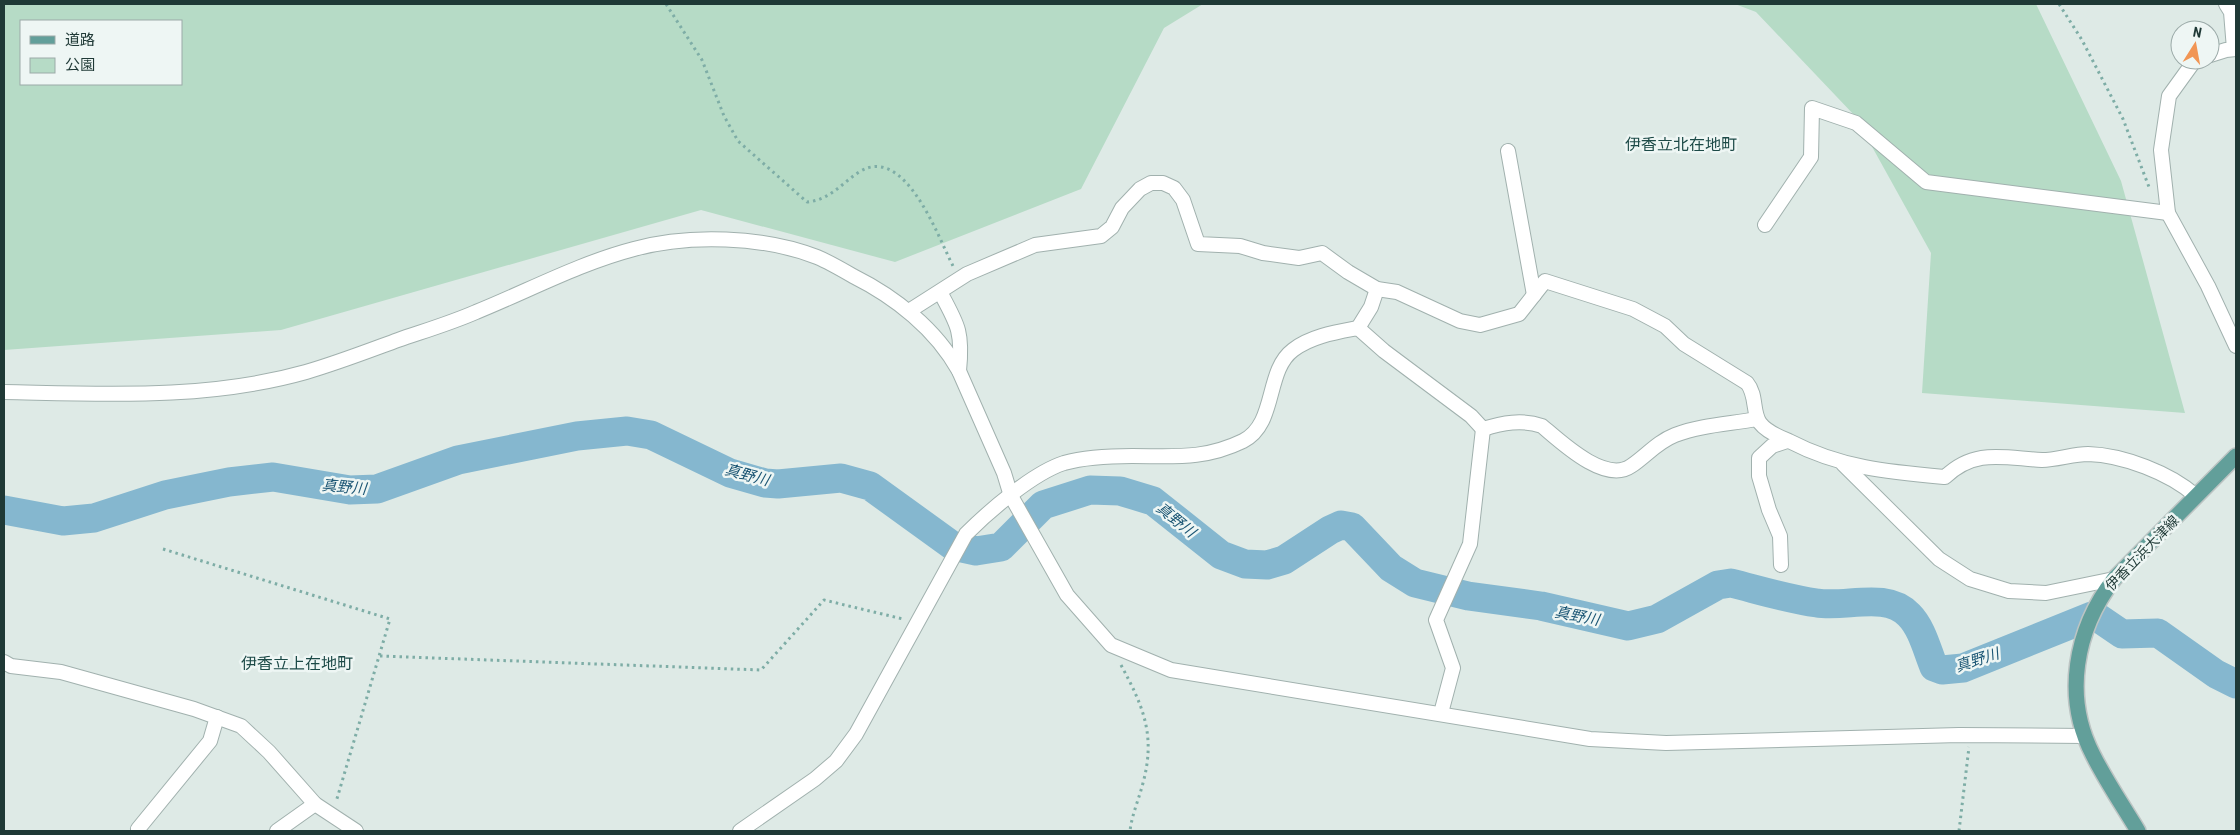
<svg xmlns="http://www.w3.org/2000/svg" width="2240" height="835" viewBox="0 0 2240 835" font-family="'Roboto Condensed','Noto Sans JP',sans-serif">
  <rect width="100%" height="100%" fill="#deeae6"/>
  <g fill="#b6dbc6" fill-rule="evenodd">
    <path d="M4,4H1203L1164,28L1081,189L895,262L701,210L281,330L4,350ZM21,21H181V84H21Z"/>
    <polygon points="1735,4 2036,4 2121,181 2185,413 1922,393 1931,253 1855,116 1756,12"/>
  </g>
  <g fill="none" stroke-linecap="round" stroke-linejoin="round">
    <path stroke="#85b7cf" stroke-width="29" d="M4,510L63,521L94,518L165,495L229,482L273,477L350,490L377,489L458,460L577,436L627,431L651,435L730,473L765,483L778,484L841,478L870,486L953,546L976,551L1001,547L1043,505L1090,490L1120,491L1153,501L1221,555L1245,564L1267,565L1284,560L1330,530L1341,525L1352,527L1391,568L1415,583L1468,596L1541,606L1628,626L1657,619L1718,585L1731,583C1759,590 1788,599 1817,603C1846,608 1886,591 1909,615C1922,628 1927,650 1934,667L1942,670L1963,668L2092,616L2097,617L2122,634L2158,633L2216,674L2236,684"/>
    <defs>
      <g id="street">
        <polyline points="2226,4 2231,12 2234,49"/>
        <polyline points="2210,55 2226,50 2236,49"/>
        <polyline points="2195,60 2169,96 2161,150 2168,213 2208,286 2236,346"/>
        <polyline points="1508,151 1534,295"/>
        <polyline points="1765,225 1811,157 1812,108 1856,123 1926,182 2168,213"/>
        <path d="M940,292C958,325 963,332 959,371"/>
        <path d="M909,311L967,274L1035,245L1101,236L1112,227L1122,208L1140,189L1151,183H1163L1174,188L1183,200L1198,244L1240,246L1263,253L1299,258L1322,253L1348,272L1377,289L1397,292L1460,321L1480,325L1519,314L1545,281L1633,309L1665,326L1684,344L1747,383C1757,395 1752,412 1760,423C1766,431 1779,437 1789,441C1841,468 1888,472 1945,477C1975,448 2004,458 2042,460C2057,460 2073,454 2088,454C2123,455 2170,473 2196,496"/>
        <polyline points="1358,328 1371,307 1377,289"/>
        <path d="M4,392C105,394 207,400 306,372C337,363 368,351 398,340C424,331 451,323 476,312C528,291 580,263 634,249C688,234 764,236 817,257C829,262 841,269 853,276C895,297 936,329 959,371L1004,473L1011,496L1067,595L1111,645L1171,670L1590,739L1666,743L1959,735L2085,736"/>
        <polyline points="1843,464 1939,559 1970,579 2009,591 2046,593 2114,579"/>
        <polyline points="1781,565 1780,536 1769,510 1759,476 1759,458 1772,446 1787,441"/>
        <polyline points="4,662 11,666 61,672 194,709 241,726 269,752 315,804 356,831"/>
        <polyline points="1441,713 1453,668 1436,620 1470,544 1483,429"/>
        <polyline points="139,831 138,829 210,741 217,717"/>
        <polyline points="277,831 315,804"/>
        <path d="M740,831L815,779L836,761L856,734L966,534C989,511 1033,473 1064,463C1086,457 1109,456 1132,456C1173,456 1204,460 1243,441C1277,424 1265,371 1293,350C1311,336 1337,332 1358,328L1384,351L1471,416L1483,429C1502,423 1522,419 1542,426C1561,442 1605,484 1631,466C1646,456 1657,442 1675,435C1701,425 1730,424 1757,419"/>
      </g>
      <path id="primary" d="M2138,831C2123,806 2106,781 2093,755C2063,697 2075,630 2114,579L2236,456"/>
    </defs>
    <use href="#street" stroke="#a1b1ae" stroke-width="16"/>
    <use href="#primary" stroke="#bcc4c3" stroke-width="18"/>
    <g stroke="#7eada6" stroke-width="3" stroke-dasharray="2.5 4" stroke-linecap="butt">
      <path d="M666,4L702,60L724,116L738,141L807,202C830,200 842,183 859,172C905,143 938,237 953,266"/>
      <polyline points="2059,4 2082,40 2123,119 2149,187"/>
      <polyline points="163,549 390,619 336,802"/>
      <polyline points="380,656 761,670 824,600 903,619"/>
      <path d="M1121,665C1143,706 1156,735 1143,783C1139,799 1132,814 1130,831"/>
      <polyline points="1959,831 1969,747"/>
    </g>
    <use href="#street" stroke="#fff" stroke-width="14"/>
    <use href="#primary" stroke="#629f9a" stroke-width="15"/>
  </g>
  <g text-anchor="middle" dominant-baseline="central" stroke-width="5" stroke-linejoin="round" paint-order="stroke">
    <g font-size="14" fill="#1f3936" stroke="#eef6f4">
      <text transform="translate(2142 553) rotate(-46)">伊香立浜大津線</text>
    </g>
    <g font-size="15" font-style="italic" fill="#1b5674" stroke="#eef6f4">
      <text transform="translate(747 475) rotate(15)">真野川</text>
      <text transform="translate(344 487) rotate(5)">真野川</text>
      <text transform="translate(1176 520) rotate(39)">真野川</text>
      <text transform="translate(1577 616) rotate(11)">真野川</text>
      <text transform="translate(1977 660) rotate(-18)">真野川</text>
    </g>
    <g font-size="16" fill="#1c4a47" stroke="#eef6f4">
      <text x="1681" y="144">伊香立北在地町</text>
      <text x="297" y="663">伊香立上在地町</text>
    </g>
  </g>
  <rect width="2240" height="835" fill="none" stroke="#1f3936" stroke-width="10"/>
  <rect x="20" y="20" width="162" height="65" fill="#eef6f4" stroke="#9baaa8"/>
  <rect x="30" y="36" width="25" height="8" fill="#629f9a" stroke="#9baaa8"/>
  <text x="65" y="45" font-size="15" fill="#1f3936">道路</text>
  <rect x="30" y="58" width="25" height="15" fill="#b6dbc6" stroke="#9baaa8"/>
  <text x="65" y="70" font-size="15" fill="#1f3936">公園</text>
  <g transform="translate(2195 45) rotate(11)"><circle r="24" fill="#eef6f4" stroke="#9baaa8"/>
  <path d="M0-4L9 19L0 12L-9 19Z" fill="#f19554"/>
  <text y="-8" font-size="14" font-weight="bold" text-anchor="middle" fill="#1f3936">N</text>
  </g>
</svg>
